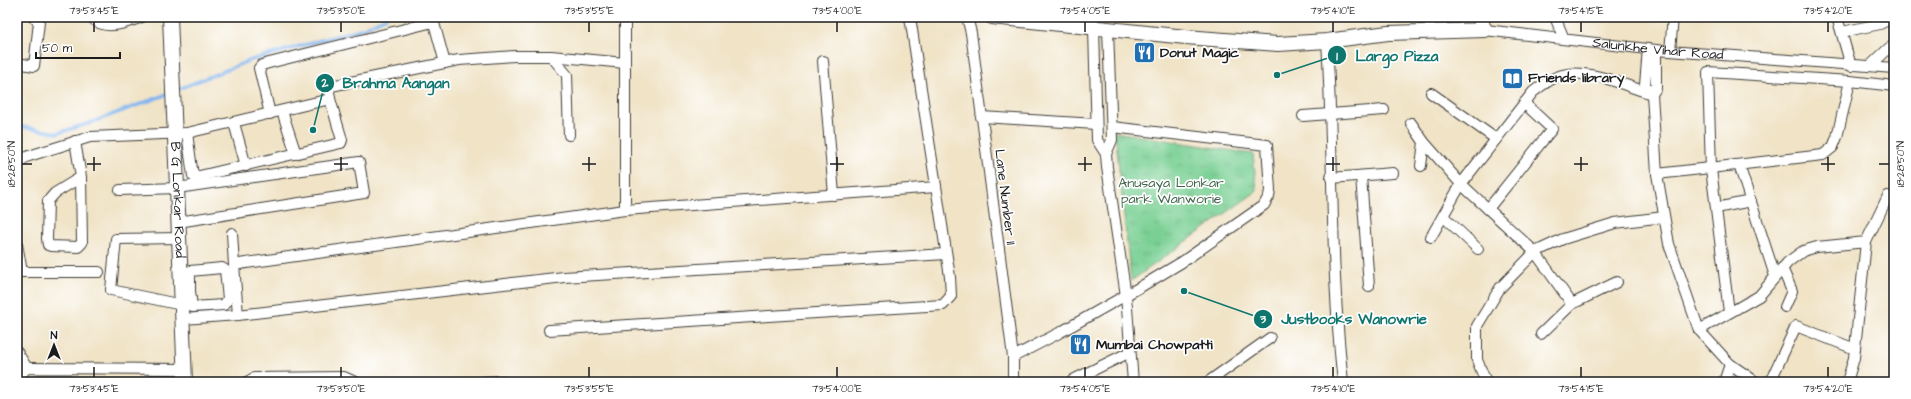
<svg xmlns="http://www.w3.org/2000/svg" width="1911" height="399" viewBox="0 0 1911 399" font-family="'Architects Daughter',sans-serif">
  <defs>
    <pattern id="park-tufts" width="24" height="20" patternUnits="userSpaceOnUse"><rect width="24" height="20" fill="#7ad094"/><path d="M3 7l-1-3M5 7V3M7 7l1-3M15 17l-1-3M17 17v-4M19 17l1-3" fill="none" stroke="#69b27f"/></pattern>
  </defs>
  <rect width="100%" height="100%" fill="#fff"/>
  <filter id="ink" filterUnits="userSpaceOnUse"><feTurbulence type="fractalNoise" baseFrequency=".025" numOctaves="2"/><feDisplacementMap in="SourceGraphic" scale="8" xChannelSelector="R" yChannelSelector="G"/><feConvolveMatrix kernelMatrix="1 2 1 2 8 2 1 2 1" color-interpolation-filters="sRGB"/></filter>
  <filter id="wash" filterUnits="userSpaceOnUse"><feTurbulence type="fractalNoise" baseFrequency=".012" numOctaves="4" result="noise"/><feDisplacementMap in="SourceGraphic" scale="16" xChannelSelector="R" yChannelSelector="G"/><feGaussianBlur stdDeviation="0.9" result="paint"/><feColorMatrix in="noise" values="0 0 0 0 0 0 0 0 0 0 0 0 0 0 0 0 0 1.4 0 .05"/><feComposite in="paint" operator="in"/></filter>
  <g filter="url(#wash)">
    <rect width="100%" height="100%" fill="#f0e3c6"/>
    <polygon fill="url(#park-tufts)" stroke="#4b7658" points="1115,132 1253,154 1257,191 1131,281"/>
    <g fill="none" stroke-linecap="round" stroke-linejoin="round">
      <g stroke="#81b5ef" stroke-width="3.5">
        <polyline points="176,90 251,60 364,28 386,17"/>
        <polyline points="17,126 58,133 90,123 170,93"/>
      </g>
    </g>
  </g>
  <g filter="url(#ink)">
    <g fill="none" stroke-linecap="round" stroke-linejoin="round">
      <defs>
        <g id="street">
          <path d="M91,17C105,32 125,23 142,17"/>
          <polyline points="625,17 625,210"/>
          <polyline points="967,17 971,33 1013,357 1013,382"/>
          <polyline points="1555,17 1564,39"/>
          <polyline points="1837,17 1851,66"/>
          <polyline points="1094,28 1097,140 1106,154"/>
          <polyline points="1108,29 1112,140 1106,154 1107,167 1126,296 1133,382"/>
          <path id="s1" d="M1485,30L1656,50L1894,68"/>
          <polyline points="1842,32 1880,24 1894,17"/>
          <path d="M1327,41C1334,155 1330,269 1343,382"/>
          <polyline points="1648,49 1645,85 1652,94 1657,174 1669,244 1699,330 1730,364 1756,382"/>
          <polyline points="1670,51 1673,17"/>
          <polyline points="551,56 567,75 569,135"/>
          <polyline points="823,61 834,195"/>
          <polyline points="17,63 34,66 39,22 33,17"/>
          <polyline points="1870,66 1889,48 1894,48"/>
          <polyline points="1431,93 1496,139"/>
          <polyline points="1652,94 1656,88 1656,50"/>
          <polyline points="282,111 296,154"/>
          <polyline points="270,114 259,68 262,65 269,63 429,23 434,23 445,63"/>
          <polyline points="1303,116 1384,110"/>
          <polyline points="981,117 1096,124"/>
          <polyline points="234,123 246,166"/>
          <polyline points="1411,123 1424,142 1421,166"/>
          <polyline points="187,133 193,176 195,177 341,143 342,140 330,99"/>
          <polyline points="75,141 81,177 82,243 78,247 51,246 48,245 47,239 48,201 55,193 81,177"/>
          <polyline points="1424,142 1461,184 1535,252 1572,304"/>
          <polyline points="17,162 29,156 90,137 187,133 330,99 329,91 331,86 459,60 515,56 551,56 625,63"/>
          <polyline points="1739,165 1775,276"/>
          <polyline points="1657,174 1823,155 1833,147 1837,137 1850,81"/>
          <polyline points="1361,176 1369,286"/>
          <polyline points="1331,178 1393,173"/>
          <polyline points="120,190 177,188 359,162 364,193 178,222"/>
          <polyline points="1716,208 1751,201"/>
          <polyline points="1488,209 1552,129 1524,103"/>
          <polyline points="1443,216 1478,249"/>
          <polyline points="232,233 234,265"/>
          <path d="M1431,237L1461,184L1533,92C1542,85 1551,78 1562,75C1588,68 1626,86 1652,94"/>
          <polyline points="179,238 116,239 111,290 182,305"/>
          <polyline points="17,244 22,272"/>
          <polyline points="1782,268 1792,291 1785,307"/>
          <polyline points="17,272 99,272"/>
          <polyline points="181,291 190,291 190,271 222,268 225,270 228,299 224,305 192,307 190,291"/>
          <polyline points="1729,312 1711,169 1708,72 1850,81 1894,86"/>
          <polyline points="238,315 564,277 946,254"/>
          <polyline points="183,319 238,315 234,265 246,263 625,210 936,187"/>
          <polyline points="549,330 943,305 951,296 950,277 910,17"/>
          <polyline points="1699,330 1759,296 1788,262 1803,251 1817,247 1866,242 1888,196 1894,199"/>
          <polyline points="1541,334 1572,304 1617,282"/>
          <polyline points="17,352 27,368"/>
          <polyline points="1013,357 1059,333 1142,286 1182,262 1264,205 1269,196 1270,190 1267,145 1112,127"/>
          <polyline points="17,378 27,368 185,369"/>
          <polyline points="1073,380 1130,352"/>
          <polyline points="247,382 254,378 344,377 355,382"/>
          <polyline points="483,382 502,381"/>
          <polyline points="1208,382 1270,338"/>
          <polyline points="1486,382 1477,360 1477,326 1500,288 1535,252 1563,239 1615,223 1664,217"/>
          <polyline points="1724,382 1730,364"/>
          <polyline points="1770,382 1796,326 1855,349"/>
          <polyline points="1847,382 1854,358 1866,242"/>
        </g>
        <g id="secondary">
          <path id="s2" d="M170,17L185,382"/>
          <polyline points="992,17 1186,37 1278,44 1327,41 1388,33 1485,30 1479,17"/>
        </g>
      </defs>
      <use href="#street" stroke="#3c3a36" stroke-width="12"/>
      <use href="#secondary" stroke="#3c3a36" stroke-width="16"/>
      <use href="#street" stroke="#fff" stroke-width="10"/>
      <use href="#secondary" stroke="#fff" stroke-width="14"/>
    </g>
  </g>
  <path fill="none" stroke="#1c1c1c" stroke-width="1.5" d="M94,22V32M341,22V32M589,22V32M837,22V32M1085,22V32M1333,22V32M1581,22V32M1828,22V32M94,157V171M341,157V171M589,157V171M837,157V171M1085,157V171M1333,157V171M1581,157V171M1828,157V171M22,164H32M87,164H101M334,164H348M582,164H596M830,164H844M1078,164H1092M1326,164H1340M1574,164H1588M1821,164H1835M1879,164H1889M94,367V377M341,367V377M589,367V377M837,367V377M1085,367V377M1333,367V377M1581,367V377M1828,367V377"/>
  <defs>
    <symbol id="restaurant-square" viewBox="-11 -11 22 22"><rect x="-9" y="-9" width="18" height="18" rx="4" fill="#1f6fb2" stroke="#fff"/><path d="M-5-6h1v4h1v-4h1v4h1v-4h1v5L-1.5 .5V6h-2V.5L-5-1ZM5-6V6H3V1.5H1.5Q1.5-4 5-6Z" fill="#fff"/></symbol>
    <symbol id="library-square" viewBox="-11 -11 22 22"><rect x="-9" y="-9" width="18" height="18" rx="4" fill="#1f6fb2" stroke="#fff"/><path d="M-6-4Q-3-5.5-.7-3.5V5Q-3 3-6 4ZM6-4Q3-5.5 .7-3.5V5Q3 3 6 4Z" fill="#fff"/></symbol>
  </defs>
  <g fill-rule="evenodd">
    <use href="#restaurant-square" x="1132" y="40" width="25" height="25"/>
    <use href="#library-square" x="1500" y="66" width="25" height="25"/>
    <use href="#restaurant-square" x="1068" y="332" width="25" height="25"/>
  </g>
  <g text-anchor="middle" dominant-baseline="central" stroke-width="3.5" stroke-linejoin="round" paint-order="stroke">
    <g font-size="14" fill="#1c1c1c" stroke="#fff">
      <text stroke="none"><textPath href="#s1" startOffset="174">Salunkhe Vihar Road</textPath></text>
      <text transform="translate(1005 197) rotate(83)">Lane Number 11</text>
      <text stroke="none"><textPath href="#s2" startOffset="183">B G Lonkar Road</textPath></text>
    </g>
    <g font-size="14" font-weight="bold" fill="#1c1c1c" stroke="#fff" text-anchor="start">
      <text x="1160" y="53">Donut Magic</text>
      <text x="1528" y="78">Friends library</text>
      <text x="1096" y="345">Mumbai Chowpatti</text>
    </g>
    <g font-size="14" fill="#42644c" stroke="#fff">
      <text x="1171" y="183">Anusaya Lonkar<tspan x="1171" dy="16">park Wanworie</tspan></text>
    </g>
  </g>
  <path fill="none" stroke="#0f766e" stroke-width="1.5" d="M1277 75L1337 55M313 130L325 83M1184 291L1263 319"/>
  <g fill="#0f766e" stroke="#fff" stroke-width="1.5">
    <circle cx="1277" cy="75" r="4"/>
    <circle cx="313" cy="130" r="4"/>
    <circle cx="1184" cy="291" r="4"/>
    <circle cx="1337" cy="55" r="10"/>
    <circle cx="325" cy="83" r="10"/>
    <circle cx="1263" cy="319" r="10"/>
  </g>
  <g font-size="12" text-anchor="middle" font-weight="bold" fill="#fff">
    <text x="1337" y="60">1</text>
    <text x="325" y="87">2</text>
    <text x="1263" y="323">3</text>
  </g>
  <g font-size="15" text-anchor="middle" font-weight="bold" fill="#0f766e" stroke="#fff" stroke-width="3.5" stroke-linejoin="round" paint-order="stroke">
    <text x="1397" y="61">Largo Pizza</text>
    <text x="396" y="88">Brahma Aangan</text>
    <text x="1354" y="324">Justbooks Wanowrie</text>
  </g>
  <rect width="1911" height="399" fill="none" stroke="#fff" stroke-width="44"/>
  <g transform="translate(54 345)" stroke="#ffffff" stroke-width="3" paint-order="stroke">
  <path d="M0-3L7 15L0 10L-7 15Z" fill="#1c1c1c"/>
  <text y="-6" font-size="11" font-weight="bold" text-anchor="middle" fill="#1c1c1c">N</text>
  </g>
  <path d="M36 52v6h84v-6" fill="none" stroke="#1c1c1c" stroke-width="2"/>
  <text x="42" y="52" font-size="12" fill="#1c1c1c" stroke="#ffffff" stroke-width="3" paint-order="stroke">50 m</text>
  <rect x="22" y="22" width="1867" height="355" fill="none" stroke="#1c1c1c" stroke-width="1.5"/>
  <g font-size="10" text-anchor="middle" fill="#1c1c1c">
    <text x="94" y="14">73°53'45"E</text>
    <text x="341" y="14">73°53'50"E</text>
    <text x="589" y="14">73°53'55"E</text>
    <text x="837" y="14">73°54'00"E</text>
    <text x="1085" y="14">73°54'05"E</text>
    <text x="1333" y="14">73°54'10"E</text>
    <text x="1581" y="14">73°54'15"E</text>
    <text x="1828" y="14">73°54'20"E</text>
    <text transform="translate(11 164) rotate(-90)" y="4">18°28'50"N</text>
    <text transform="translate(1900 164) rotate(-90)" y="4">18°28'50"N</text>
    <text x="94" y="392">73°53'45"E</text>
    <text x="341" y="392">73°53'50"E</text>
    <text x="589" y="392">73°53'55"E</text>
    <text x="837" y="392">73°54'00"E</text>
    <text x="1085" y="392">73°54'05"E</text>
    <text x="1333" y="392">73°54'10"E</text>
    <text x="1581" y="392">73°54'15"E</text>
    <text x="1828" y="392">73°54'20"E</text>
  </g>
</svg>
